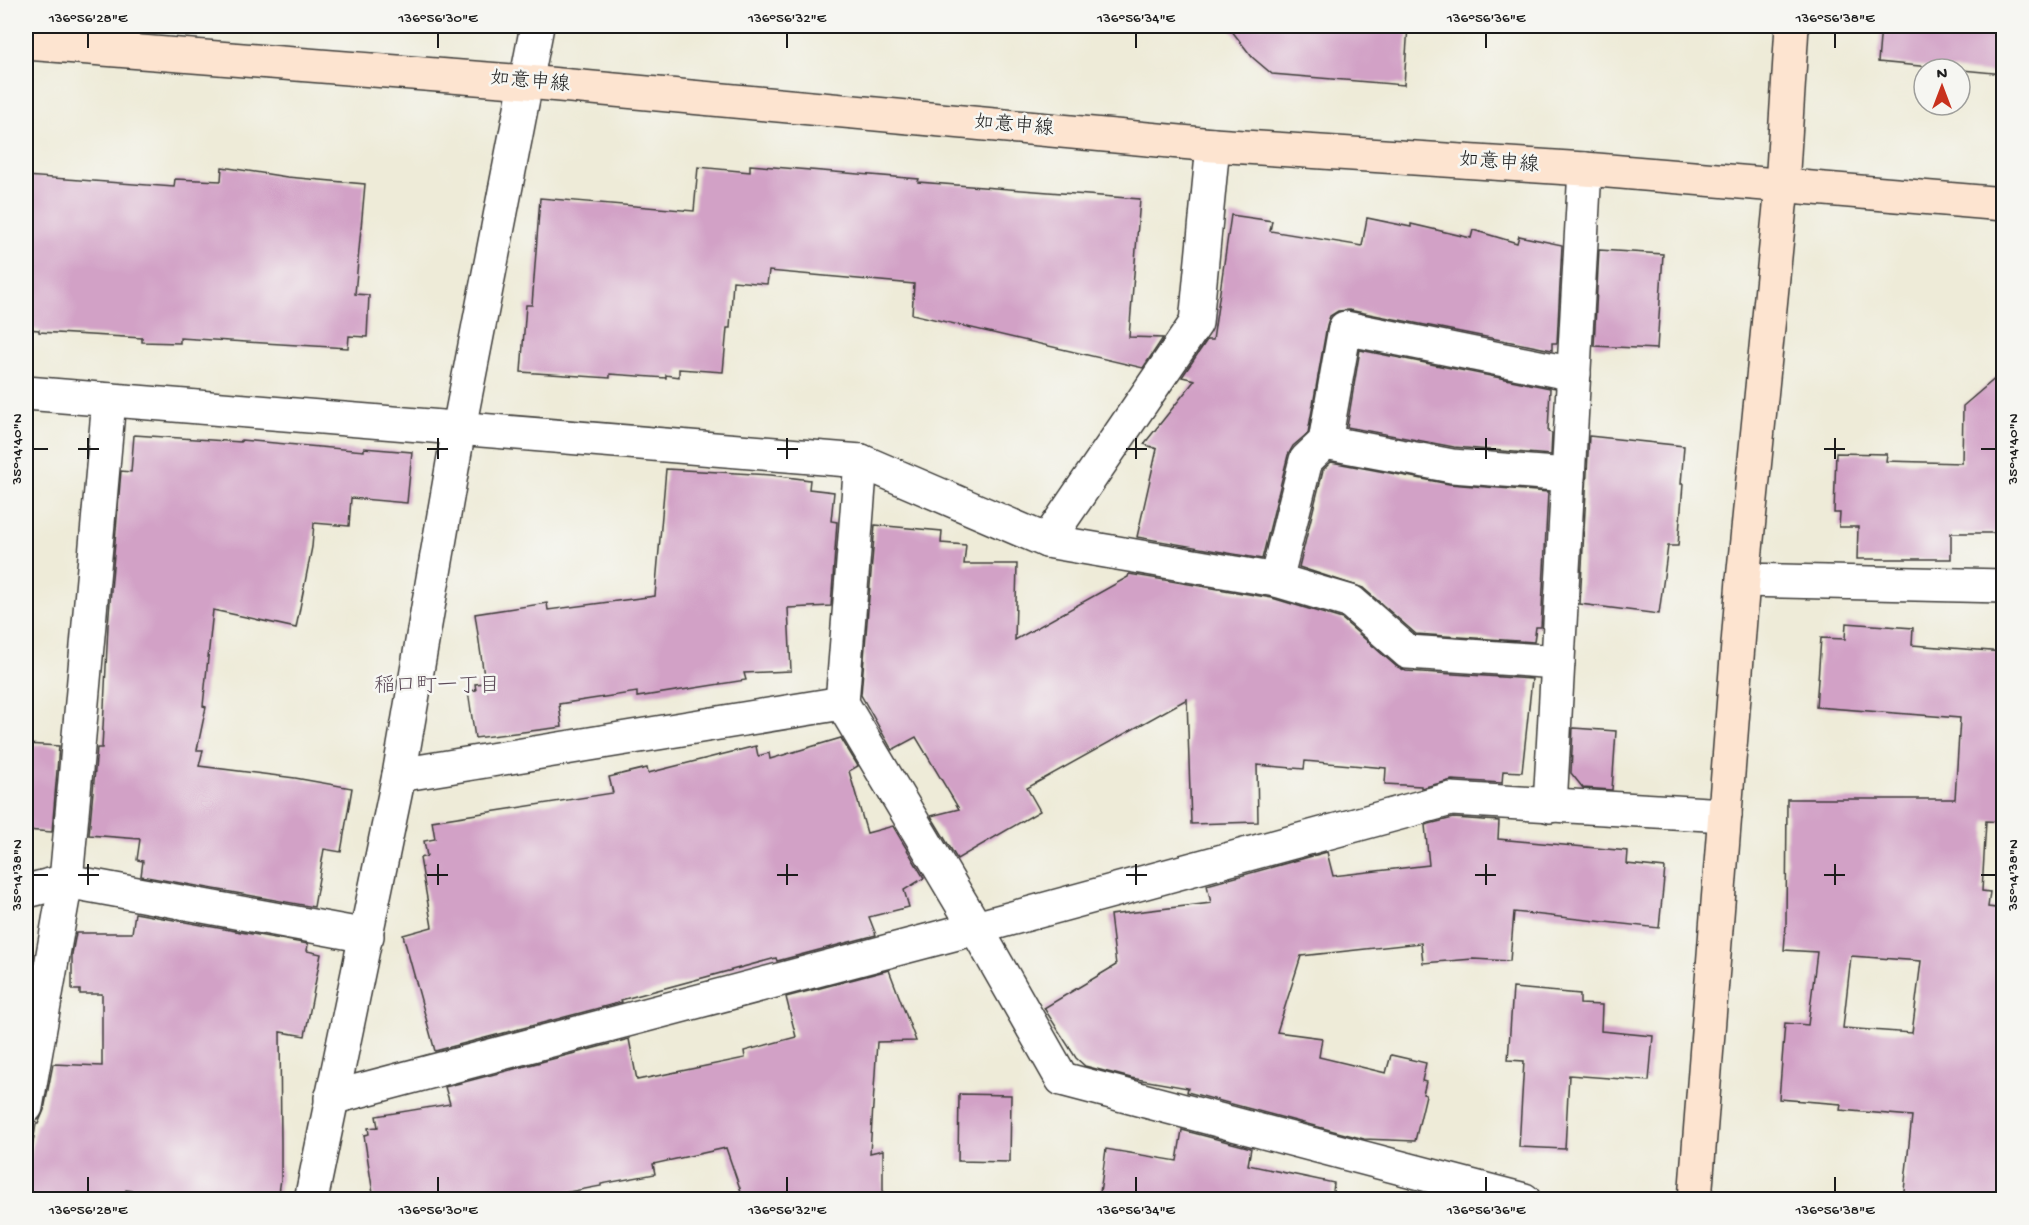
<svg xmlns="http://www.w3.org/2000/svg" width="2029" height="1225" viewBox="0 0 2029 1225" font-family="'Gochi Hand','Klee One',sans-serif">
  <rect width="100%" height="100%" fill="#f6f6f2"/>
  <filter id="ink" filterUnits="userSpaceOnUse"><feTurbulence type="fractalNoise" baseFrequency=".0167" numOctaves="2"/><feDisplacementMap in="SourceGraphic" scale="12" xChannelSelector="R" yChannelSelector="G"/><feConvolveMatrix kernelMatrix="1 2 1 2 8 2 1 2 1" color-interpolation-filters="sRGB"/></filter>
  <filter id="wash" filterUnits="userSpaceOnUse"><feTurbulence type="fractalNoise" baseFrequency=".008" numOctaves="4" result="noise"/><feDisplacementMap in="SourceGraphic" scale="24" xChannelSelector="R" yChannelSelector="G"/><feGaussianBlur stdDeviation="1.35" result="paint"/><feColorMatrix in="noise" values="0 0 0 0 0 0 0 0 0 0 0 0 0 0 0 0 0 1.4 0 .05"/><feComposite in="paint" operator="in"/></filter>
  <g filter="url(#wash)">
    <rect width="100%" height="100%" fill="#eeebd8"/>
    <g id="blocks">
      <g fill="#d2a1c6" fill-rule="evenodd">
        <polygon points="1228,26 1408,26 1404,85 1272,74 1252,57"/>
        <polygon points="1881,26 2004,26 2004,74 1878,62"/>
        <polygon points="750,165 919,179 918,182 1140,199 1129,337 1163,338 1143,368 912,314 914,284 769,271 767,284 733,281 730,328 727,328 723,372 679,369 679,377 666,375 666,378 610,374 610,378 521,372 526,305 532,305 540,198 694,211 698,167 750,172"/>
        <polygon points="222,167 287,177 365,184 355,294 369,295 367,337 349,336 348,348 180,338 180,343 142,342 142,338 39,332 39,330 26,329 26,176 174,187 175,179 221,181"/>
        <polygon points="1231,215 1272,221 1270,231 1362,246 1367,218 1411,227 1411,224 1471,238 1473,230 1517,243 1519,236 1562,245 1557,343 1552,343 1552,350 1349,310 1338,311 1330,316 1327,325 1308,433 1293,446 1288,455 1262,559 1137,537 1157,449 1144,444 1195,380 1182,377 1207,340 1213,340"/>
        <polygon points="1599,250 1663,254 1657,349 1594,346"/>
        <polygon points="1360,350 1550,388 1548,432 1552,433 1551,455 1454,447 1347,427"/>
        <polygon points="2004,371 2004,455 2000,455 2001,533 1951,533 1951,559 1857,559 1858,527 1839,527 1840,513 1834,513 1836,453 1887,454 1886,461 1962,463 1963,406"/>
        <polygon points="134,435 241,442 241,440 364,451 364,448 412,452 407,503 351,498 349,526 314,523 312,547 296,628 213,610 203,706 206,707 197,750 203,750 199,766 295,778 352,788 341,852 324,849 314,907 141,876 143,861 137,860 140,839 89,835 97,748 102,748 108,626 121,471 131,472"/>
        <polygon points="1589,436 1684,446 1681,484 1683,484 1678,546 1668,546 1659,614 1580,604"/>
        <polygon points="1331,462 1449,484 1548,492 1541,627 1536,627 1534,642 1416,634 1363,588 1299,567 1323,470"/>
        <polygon points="666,469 771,475 810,480 809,489 834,492 831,521 837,522 831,606 788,608 791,671 744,673 746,680 637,697 637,692 559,704 562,727 475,738 468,691 476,690 475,684 485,683 475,614 547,603 548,610 655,596"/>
        <polygon points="875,525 942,531 941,543 966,545 964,564 1017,564 1015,640 1128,577 1129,574 1272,598 1342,619 1396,666 1406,671 1532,679 1522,772 1503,771 1502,783 1452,780 1421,788 1421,786 1385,784 1386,768 1305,761 1304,769 1257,765 1258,822 1191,824 1187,699 1027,788 1040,811 957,859 931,816 959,809 916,737 892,750 861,695"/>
        <path d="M1846,623L1913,628L1912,645L2004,652V822L1986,821L1982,891L1990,892L1988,907L2004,909V1200H1903L1912,1116L1840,1110L1841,1104L1779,1099L1785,1023L1808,1025L1817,952L1784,950L1786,925L1787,799H1955L1960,718L1816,707L1821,638L1845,639ZM1851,956L1921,961L1912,1033L1843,1028Z"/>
        <polygon points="1573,728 1616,731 1612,790 1583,788 1571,773"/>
        <polygon points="841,738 858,766 849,771 867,833 893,826 924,878 904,890 909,907 869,917 876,935 777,961 776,958 621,1000 622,1002 435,1051 403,935 432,927 420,858 427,856 424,841 435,839 432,821 613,793 609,777 647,768 648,773 756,746 758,756 769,753 770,759"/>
        <polygon points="26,744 59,746 52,832 26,830"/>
        <polygon points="1453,818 1499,821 1498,839 1628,851 1627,864 1665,868 1659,928 1514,912 1510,961 1473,959 1423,963 1421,943 1301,956 1277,1032 1322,1038 1319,1057 1386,1073 1391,1055 1426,1063 1422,1081 1426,1082 1423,1094 1426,1095 1415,1141 1364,1139 1187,1092 1188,1088 1131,1078 1085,1066 1076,1058 1044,1008 1116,965 1110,915 1211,903 1207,885 1327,852 1333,876 1429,865 1425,825"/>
        <polygon points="135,913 308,944 307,951 321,954 305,1036 280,1032 281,1143 281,1179 278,1200 209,1200 126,1190 125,1200 26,1200 26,1186 36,1124 38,1124 44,1110 53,1064 102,1066 102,994 80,994 80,990 72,990 72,954 76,933 132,933"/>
        <polygon points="889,970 916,1041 877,1042 870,1153 883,1150 883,1200 744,1200 726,1148 653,1164 655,1174 601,1184 601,1186 526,1200 374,1200 364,1135 369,1134 368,1128 378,1127 376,1116 450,1104 445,1087 629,1039 637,1080 745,1058 744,1051 796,1037 786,997"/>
        <polygon points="1513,988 1580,994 1580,1004 1602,1005 1601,1031 1653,1036 1649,1081 1569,1075 1565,1149 1519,1147 1524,1061 1508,1060"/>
        <polygon points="959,1094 1011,1095 1010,1162 958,1161"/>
        <polygon points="1182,1130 1251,1148 1248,1165 1334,1183 1332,1200 1099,1200 1106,1149 1177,1161"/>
      </g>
    </g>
  </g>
  <g filter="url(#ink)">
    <use href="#blocks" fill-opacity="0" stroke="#3c3b38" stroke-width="1.5"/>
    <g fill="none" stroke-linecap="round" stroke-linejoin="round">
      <defs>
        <g id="street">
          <polyline points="26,393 861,461 1047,541 1276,580 1351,602 1408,652 1558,662"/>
          <polyline points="1325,442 1452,466 1568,475"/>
          <polyline points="861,461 842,703 976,928 1062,1079 1524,1200"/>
          <polyline points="1047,541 1196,323 1213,145"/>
          <polyline points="1276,580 1306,460 1325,442 1345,328 1574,374"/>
          <polyline points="1743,580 2004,586"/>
          <polyline points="399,775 842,703"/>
          <polyline points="1550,806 1585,169"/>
          <polyline points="26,889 31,890 66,881 367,936"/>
          <polyline points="331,1098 976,928 1451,799 1725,815"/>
          <polyline points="26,1107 66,881 109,400"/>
          <polyline points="311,1200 399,775 459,428 537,26"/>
        </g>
        <g id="secondary">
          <polyline points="26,43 527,82 1213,145 1585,169 2004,204"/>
          <polyline points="1695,1200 1743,580 1782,186 1792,26"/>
        </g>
      </defs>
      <use href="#street" stroke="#3c3b38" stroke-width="36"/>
      <use href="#secondary" stroke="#3c3b38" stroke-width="36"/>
      <use href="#street" stroke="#fff" stroke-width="33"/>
      <use href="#secondary" stroke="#fde4d0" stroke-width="33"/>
    </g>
  </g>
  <path fill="none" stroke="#1c1c1c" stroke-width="2" d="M88,33V48M438,33V48M787,33V48M1136,33V48M1486,33V48M1835,33V48M88,438V459M438,438V459M787,438V459M1136,438V459M1486,438V459M1835,438V459M33,449H48M78,449H99M427,449H448M777,449H798M1126,449H1147M1475,449H1496M1824,449H1845M1981,449H1996M88,864V885M438,864V885M787,864V885M1136,864V885M1486,864V885M1835,864V885M33,875H48M78,875H99M427,875H448M777,875H798M1126,875H1147M1475,875H1496M1824,875H1845M1981,875H1996M88,1177V1192M438,1177V1192M787,1177V1192M1136,1177V1192M1486,1177V1192M1835,1177V1192"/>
  <g text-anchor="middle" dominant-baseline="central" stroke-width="5" stroke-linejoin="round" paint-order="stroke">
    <g font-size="20" fill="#1c1c1c" stroke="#f6f6f2">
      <text transform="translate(530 83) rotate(5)">如意申線</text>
      <text transform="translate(1014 127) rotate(5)">如意申線</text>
      <text transform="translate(1499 164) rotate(4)">如意申線</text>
    </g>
    <g font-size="21" fill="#5c4b58" stroke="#f6f6f2">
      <text x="437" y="687">稲口町一丁目</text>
    </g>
  </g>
  <rect width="2029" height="1225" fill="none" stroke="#f6f6f2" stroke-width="66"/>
  <g transform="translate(1942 87)"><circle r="28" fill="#f6f6f2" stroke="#9f9f9c" stroke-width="1.5"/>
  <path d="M0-4.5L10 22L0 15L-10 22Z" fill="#c8321e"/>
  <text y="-9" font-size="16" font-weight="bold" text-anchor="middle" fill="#1c1c1c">N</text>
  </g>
  <rect x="33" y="33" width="1963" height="1159" fill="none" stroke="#1c1c1c" stroke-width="2"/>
  <g font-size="15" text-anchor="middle" fill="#1c1c1c">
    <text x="88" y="22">136°56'28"E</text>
    <text x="438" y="22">136°56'30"E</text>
    <text x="787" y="22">136°56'32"E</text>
    <text x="1136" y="22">136°56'34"E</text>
    <text x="1486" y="22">136°56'36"E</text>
    <text x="1835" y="22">136°56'38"E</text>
    <text transform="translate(16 449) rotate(-90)" y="5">35°14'40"N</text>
    <text transform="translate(2012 449) rotate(-90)" y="5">35°14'40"N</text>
    <text transform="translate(16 875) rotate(-90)" y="5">35°14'38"N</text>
    <text transform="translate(2012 875) rotate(-90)" y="5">35°14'38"N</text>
    <text x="88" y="1214">136°56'28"E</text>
    <text x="438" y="1214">136°56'30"E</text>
    <text x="787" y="1214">136°56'32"E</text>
    <text x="1136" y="1214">136°56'34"E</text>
    <text x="1486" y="1214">136°56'36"E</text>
    <text x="1835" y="1214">136°56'38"E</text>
  </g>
</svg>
